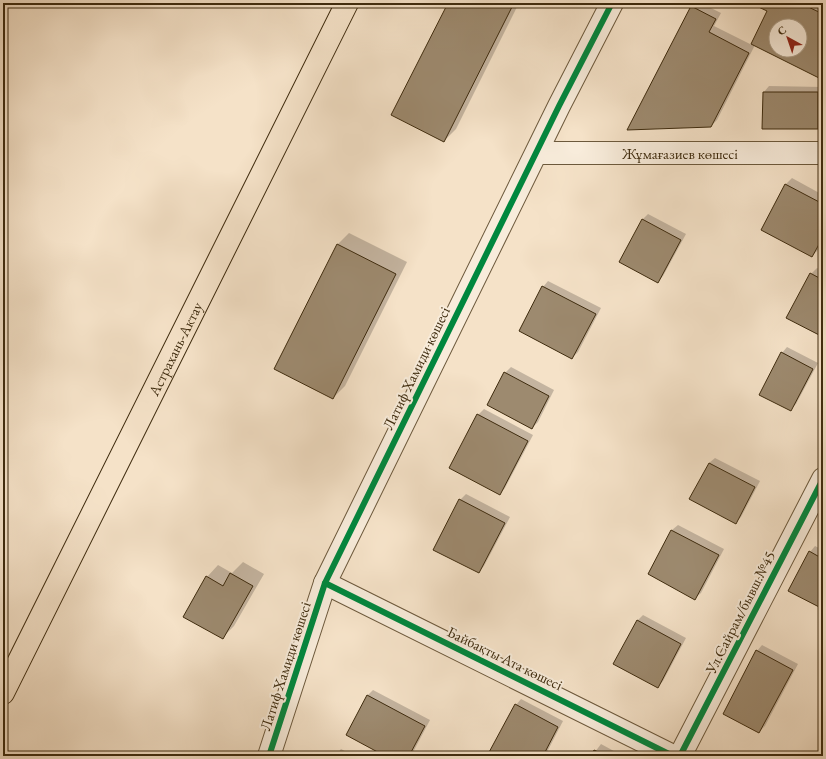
<svg xmlns="http://www.w3.org/2000/svg" width="826" height="759" viewBox="0 0 826 759" font-family="'EB Garamond',serif">
  <rect width="100%" height="100%" fill="#f5e2c8"/>
  <filter id="stains"><feTurbulence type="fractalNoise" baseFrequency=".005" numOctaves="4"/><feColorMatrix values="0 0 0 0 .2 0 0 0 0 .09 0 0 0 0 .02 0 0 0 .5 -.17"/></filter>
  <radialGradient id="worn" r=".72"><stop offset=".6" stop-color="#630" stop-opacity="0"/><stop offset="1" stop-color="#630" stop-opacity=".3"/></radialGradient>
  <g fill="#0003" fill-rule="evenodd">
    <polygon points="449,3 519,3 456,129 444,141"/>
    <path d="M695,3H701L721,13L714,26L752,45L769,11L752,3H817L823,6V78L755,45L717,120L711,126L691,6ZM776,26H800V50H776Z"/>
    <polygon points="769,86 823,87 823,122 817,128 764,92"/>
    <polygon points="792,178 823,195 823,240 818,250 812,256 762,230 786,184"/>
    <polygon points="648,214 686,234 663,276 658,282 642,220"/>
    <polygon points="349,233 407,262 345,386 333,398 338,244"/>
    <polygon points="817,268 823,271 823,336 811,274"/>
    <polygon points="548,281 601,308 578,352 572,358 543,287"/>
    <polygon points="787,347 818,363 796,404 790,410 782,353"/>
    <polygon points="511,367 554,390 538,422 532,428 505,373"/>
    <polygon points="484,409 533,435 505,488 500,494 478,415"/>
    <polygon points="715,458 760,481 741,517 735,523 709,463"/>
    <polygon points="466,494 510,517 484,566 479,572 460,500"/>
    <polygon points="678,525 724,549 701,593 695,598 649,574 672,530"/>
    <polygon points="815,546 823,550 823,608 810,552"/>
    <polygon points="243,562 264,574 234,626 222,638 207,577 218,565 232,573"/>
    <polygon points="643,615 686,638 663,681 658,687 637,621"/>
    <polygon points="762,645 798,664 765,726 759,732 757,651"/>
    <polygon points="373,690 430,720 411,756 387,756 368,695"/>
    <polygon points="521,699 563,721 545,756 488,756 516,705"/>
    <polygon points="601,744 623,756 592,756"/>
    <polygon points="341,749 354,756 335,756"/>
  </g>
  <g fill="#9d8a6f" stroke="#3e2b0e" fill-rule="evenodd">
    <polygon points="448,3 514,3 444,142 391,115"/>
    <path d="M750,3H800L823,14V80L751,44L767,11ZM776,26H800V50H776Z"/>
    <polygon points="691,6 716,19 709,32 749,53 711,127 627,130"/>
    <polygon points="763,92 818,92 818,129 762,129"/>
    <polygon points="785,184 823,204 823,237 812,257 761,230"/>
    <polygon points="642,219 681,240 658,283 619,262"/>
    <polygon points="337,244 396,274 333,399 274,369"/>
    <polygon points="810,273 823,280 823,337 786,318"/>
    <polygon points="542,286 596,314 572,359 519,331"/>
    <polygon points="781,352 813,369 791,411 759,395"/>
    <polygon points="504,372 549,396 532,429 487,405"/>
    <polygon points="477,414 528,441 500,495 449,468"/>
    <polygon points="709,463 755,487 736,524 689,499"/>
    <polygon points="459,499 505,523 479,573 433,550"/>
    <polygon points="671,530 719,555 695,600 648,574"/>
    <polygon points="809,551 823,559 823,609 788,591"/>
    <polygon points="230,573 253,586 223,639 183,617 206,576 223,586"/>
    <polygon points="637,620 681,644 658,688 613,664"/>
    <polygon points="756,650 793,670 759,733 723,714"/>
    <polygon points="367,695 425,726 409,756 385,756 346,735"/>
    <polygon points="515,704 558,727 543,756 487,756"/>
    <polygon points="594,750 607,756 591,756"/>
  </g>
  <g fill="none" stroke-linecap="round" stroke-linejoin="round">
    <defs>
      <g id="minor">
        <path id="s1" d="M537,153H823"/>
        <polyline points="325,583 673,756"/>
        <polyline points="269,756 325,583 559,106 612,3"/>
        <polyline points="680,756 823,479"/>
      </g>
      <g id="highway">
        <path id="s2" d="M3,693L347,3"/>
      </g>
    </defs>
    <use href="#minor" stroke="#6c593c" stroke-width="24"/>
    <use href="#highway" stroke="#3e2b0e" stroke-width="24"/>
    <use href="#minor" stroke="#f8ecdb" stroke-width="22"/>
    <use href="#highway" stroke="#f5e2c8" stroke-width="22"/>
    <defs>
      <g id="cycleway">
        <polyline points="325,583 673,756"/>
        <polyline points="269,756 325,583 559,106 612,3"/>
        <polyline points="680,756 823,479"/>
      </g>
    </defs>
    <use href="#cycleway" stroke="#f8ecdb" stroke-width="8"/>
    <use href="#cycleway" stroke="#00873e" stroke-width="6"/>
  </g>
  <g text-anchor="middle" dominant-baseline="central" stroke-width="4" stroke-linejoin="round" paint-order="stroke">
    <g font-size="15" fill="#3e2b0e" stroke="#f8ecdb">
      <text stroke="none"><textPath href="#s1" startOffset="143">Жұмағазиев көшесі</textPath></text>
      <text stroke="none"><textPath href="#s2" startOffset="385">Астрахань-Актау</textPath></text>
      <text transform="translate(416 368) rotate(-64)">Латиф Хамиди көшесі</text>
      <text transform="translate(740 612) rotate(-63)">Ул.Сайрам/бывш.№45</text>
      <text transform="translate(505 658) rotate(26)">Байбақты Ата көшесі</text>
      <text transform="translate(285 666) rotate(-72)">Латиф Хамиди көшесі</text>
    </g>
  </g>
  <rect width="826" height="759" fill="none" stroke="#f5e2c8" stroke-width="16"/>
  <rect x="4" y="4" width="818" height="751" fill="none" stroke="#3e2b0e" stroke-width="2"/>
  <rect x="8" y="8" width="810" height="743" fill="none" stroke="#3e2b0e"/>
  <g transform="translate(788 38) rotate(320)"><circle r="19" fill="#f8ecdb" stroke="#ae9f89"/>
  <path d="M0-3L7 15L0 10L-7 15Z" fill="#8f2418"/>
  <text y="-6" font-size="11" font-weight="bold" text-anchor="middle" fill="#3e2b0e">С</text>
  </g>
  <rect width="100%" height="100%" filter="url(#stains)"/>
  <rect width="100%" height="100%" fill="url(#worn)"/>
</svg>
